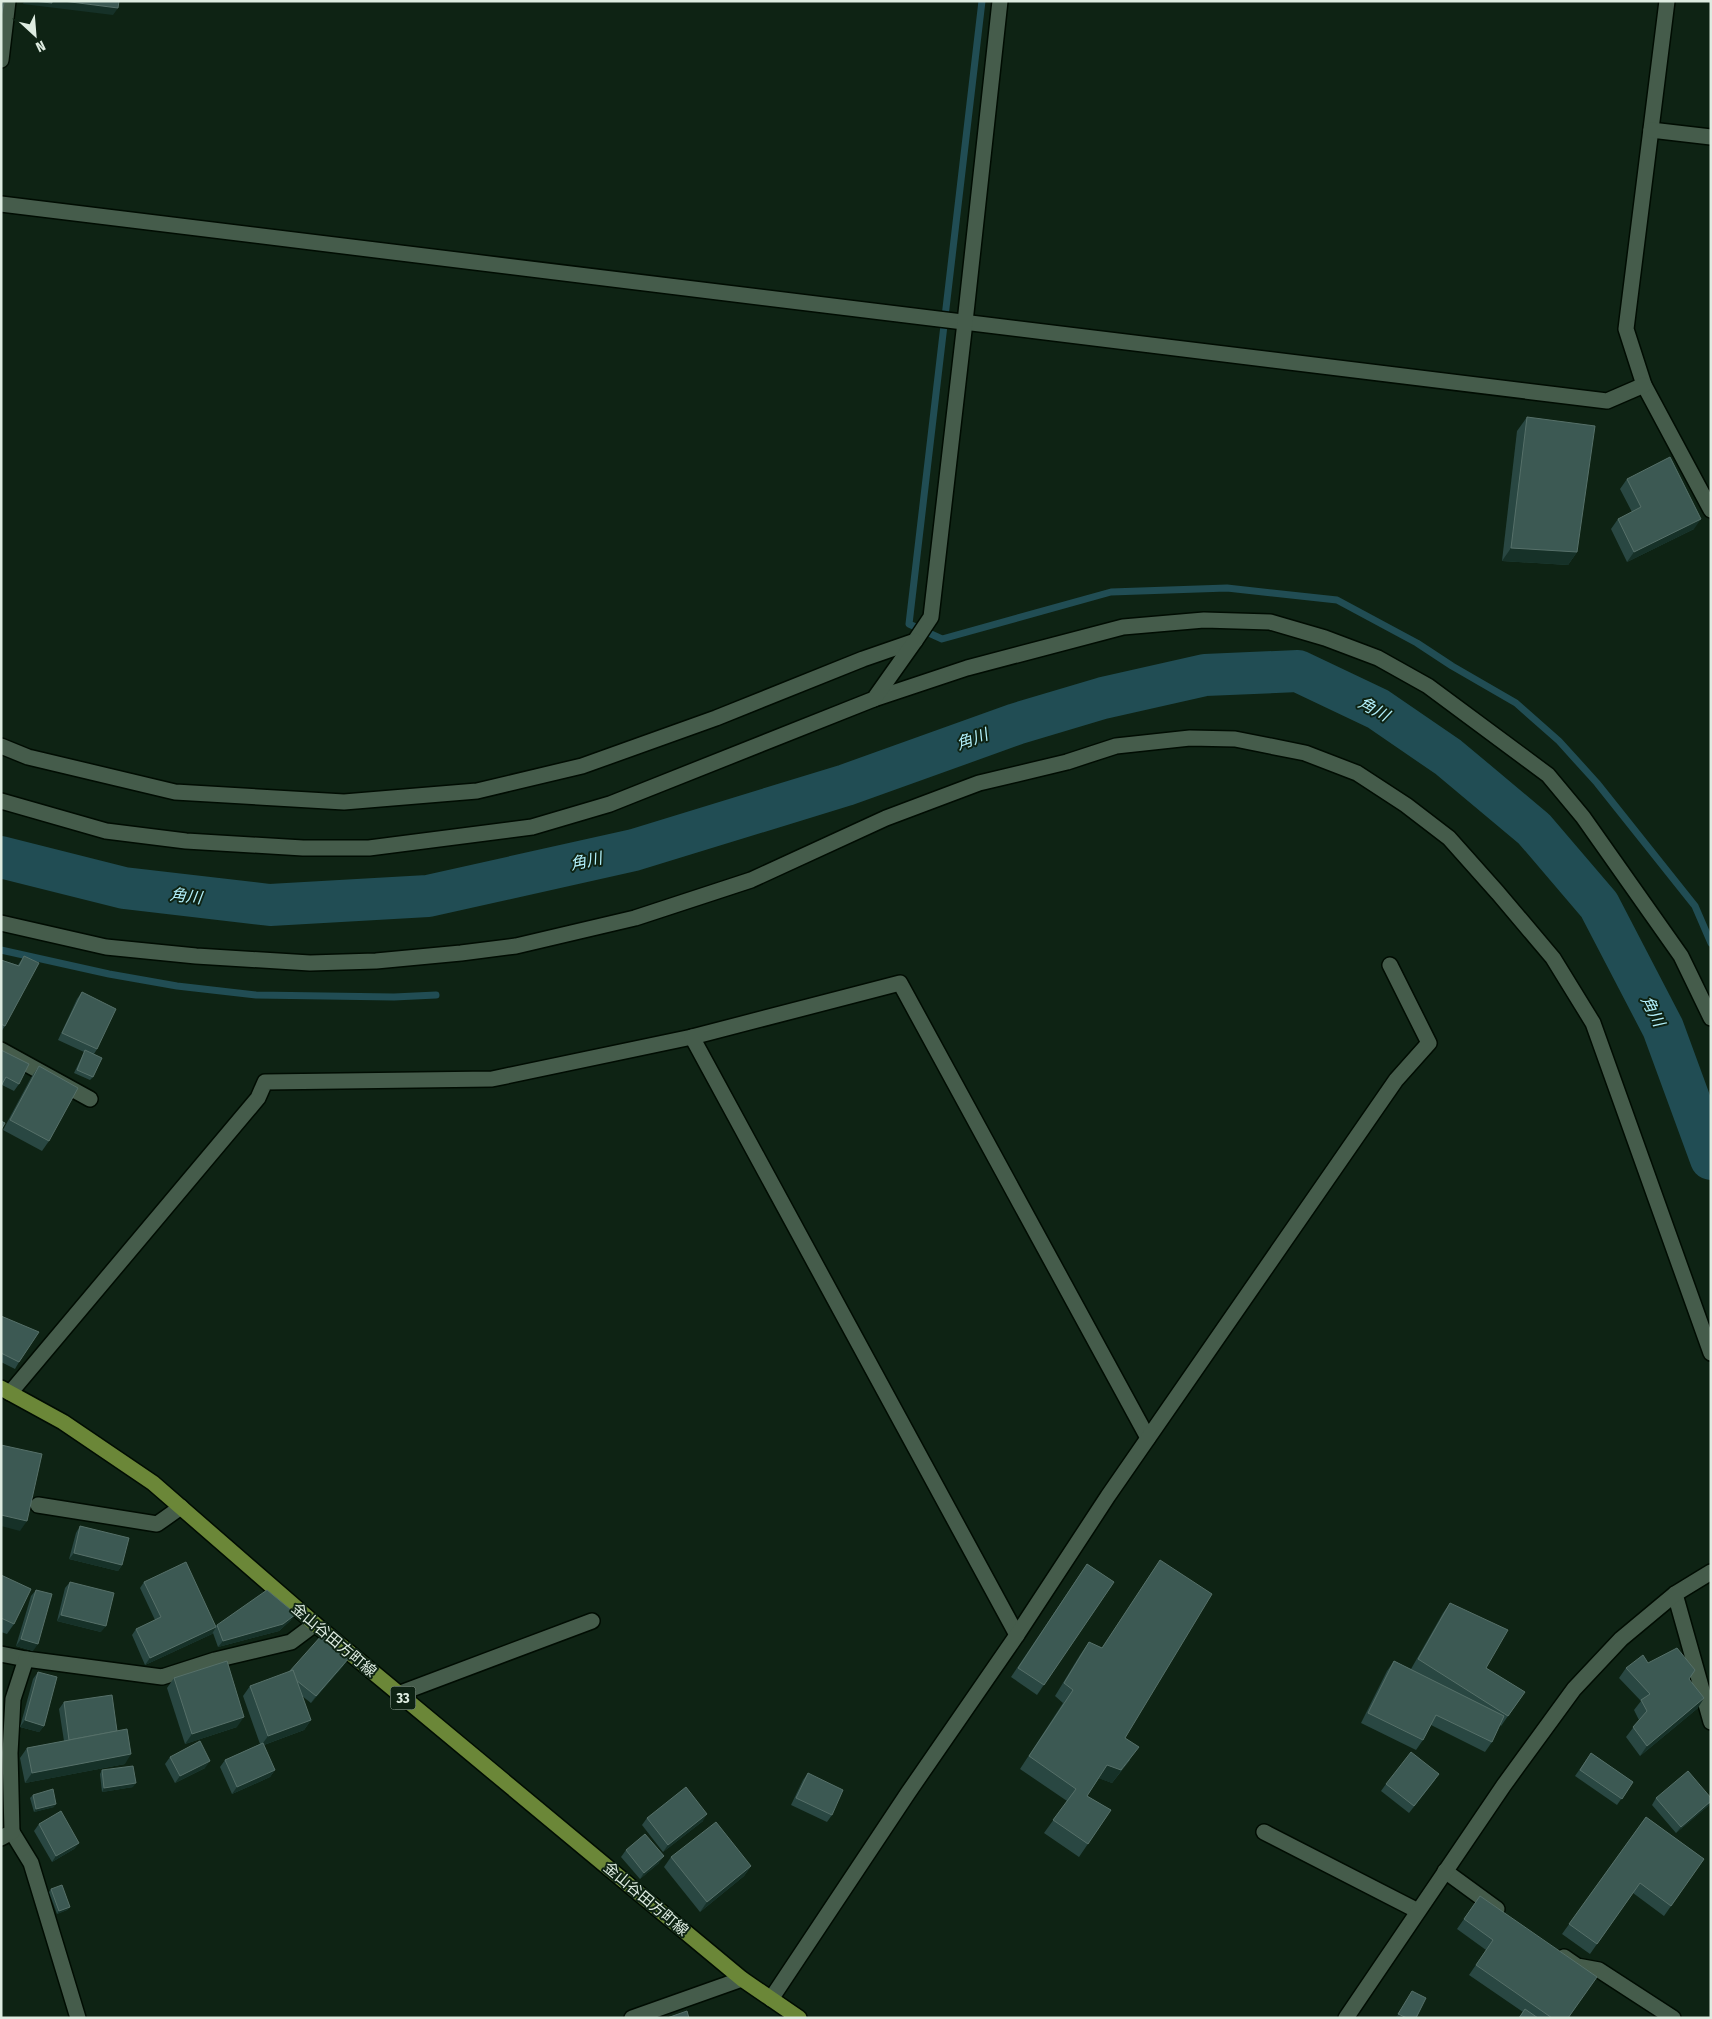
<svg xmlns="http://www.w3.org/2000/svg" width="1712" height="2019" viewBox="0 0 1712 2019" font-family="'Fira Sans Condensed','Noto Sans JP',sans-serif">
  <rect width="100%" height="100%" fill="#0e2314"/>
  <g fill="none" stroke-linecap="round" stroke-linejoin="round">
    <g stroke="#214d54" stroke-width="7">
      <polyline points="982,1 909,624 942,639 1111,592 1227,588 1337,600 1417,643 1452,666 1516,703 1559,741 1597,783 1695,906 1711,943"/>
      <polyline points="1,950 109,974 177,986 256,995 394,997 436,995"/>
    </g>
    <polyline stroke="#214d54" stroke-width="42" points="1,857 124,888 270,905 428,896 634,850 846,785 1016,724 1103,698 1205,675 1298,671 1378,709 1448,757 1534,829 1599,905 1663,1028 1711,1159"/>
    <defs>
      <g id="street">
        <polyline points="1667,1 1626,329 1644,385 1711,510"/>
        <polyline points="1,60 8,1"/>
        <polyline points="1651,130 1711,137"/>
        <polyline points="1,204 1607,401 1644,385"/>
        <polyline points="874,699 967,668 1123,627 1204,620 1270,622 1325,638 1378,658 1428,686 1548,775 1583,817 1681,956 1711,1018"/>
        <polyline points="1,746 28,757 175,792 344,802 477,791 582,766 716,718 863,659 915,641 931,617 965,322 1000,1"/>
        <polyline points="1,801 106,831 186,841 303,848 369,848 532,827 610,804 874,699 915,641"/>
        <polyline points="1,923 106,947 196,956 310,963 376,961 461,953 516,946 635,918 751,880 886,818 979,783 1067,762 1116,746 1190,738 1235,739 1305,753 1357,773 1406,805 1449,838 1498,893 1553,958 1593,1023 1711,1353"/>
        <polyline points="1,1050 90,1099"/>
        <polyline points="10,1393 258,1098 265,1082 492,1079 692,1037"/>
        <polyline points="38,1505 157,1524 181,1507"/>
        <polyline points="1675,1594 1711,1722"/>
        <polyline points="1017,1635 692,1037 900,983 1148,1438"/>
        <polyline points="1,1654 26,1659 162,1677 215,1660 291,1642 315,1624"/>
        <polyline points="398,1694 592,1621"/>
        <polyline points="12,1832 31,1863 78,2018"/>
        <polyline points="1264,1832 1418,1911"/>
        <polyline points="1,1838 12,1832 10,1753 13,1699 26,1659"/>
        <polyline points="1445,1871 1497,1909"/>
        <polyline points="1564,1957 1577,1966 1599,1970 1673,2018"/>
        <polyline points="771,1999 908,1793 1017,1635 1108,1496 1396,1080 1429,1043 1390,965"/>
        <polyline points="632,2018 742,1979"/>
      </g>
      <polyline id="secondary" points="1346,2018 1504,1785 1574,1689 1621,1639 1675,1594 1711,1572"/>
      <polyline id="primary" points="1,1388 63,1422 153,1483 315,1624 742,1979 799,2018"/>
    </defs>
    <use href="#street" stroke="#000c02" stroke-width="18"/>
    <use href="#secondary" stroke="#000c02" stroke-width="18"/>
    <use href="#primary" stroke="#000c02" stroke-width="18"/>
    <use href="#street" stroke="#455c4b" stroke-width="15"/>
    <use href="#secondary" stroke="#455c4b" stroke-width="15"/>
    <use href="#primary" stroke="#6b8738" stroke-width="15"/>
  </g>
  <g fill="#294742">
    <polygon points="1527,417 1577,552 1568,565 1502,561 1517,431"/>
    <polygon points="1627,479 1694,529 1627,562 1611,529 1618,519 1632,512 1620,489"/>
    <polygon points="24,956 5,1026 1,1032 1,960 18,965"/>
    <polygon points="82,992 97,1049 94,1054 93,1077 90,1080 74,1073 84,1052 58,1040 77,999"/>
    <polygon points="1,1050 19,1084 14,1091 2,1085"/>
    <polygon points="39,1066 49,1141 42,1151 3,1130 32,1076"/>
    <polygon points="1,1316 19,1362 15,1369 1,1362"/>
    <polygon points="80,1526 122,1565 118,1571 69,1559 76,1533"/>
    <polygon points="1160,1560 1125,1738 1130,1760 1112,1783 1099,1778 1087,1796 1111,1810 1079,1857 1044,1833 1067,1801 1020,1769 1063,1703 1055,1696 1080,1655 1089,1642 1102,1648"/>
    <polygon points="1087,1564 1114,1582 1037,1695 1011,1677"/>
    <polygon points="1,1575 14,1624 7,1634 1,1632"/>
    <polygon points="70,1582 101,1632 57,1621 65,1588"/>
    <polygon points="144,1582 216,1626 217,1625 291,1620 279,1631 218,1647 213,1633 212,1634 145,1665 132,1635 136,1629 155,1620 140,1588"/>
    <polygon points="36,1590 33,1651 16,1646 31,1596"/>
    <polygon points="1450,1603 1486,1668 1525,1692 1501,1726 1500,1725 1492,1742 1485,1752 1431,1725 1423,1740 1416,1750 1361,1723 1387,1671 1394,1661 1411,1669 1443,1613"/>
    <polygon points="1648,1663 1689,1679 1698,1708 1640,1756 1626,1737 1639,1720 1634,1710 1641,1701 1619,1678 1626,1668"/>
    <polygon points="344,1665 311,1703 302,1696 311,1720 304,1730 264,1745 275,1770 270,1777 232,1794 220,1767 225,1760 260,1744 243,1696 250,1686"/>
    <polygon points="38,1672 44,1726 39,1732 20,1727 33,1679"/>
    <polygon points="174,1678 237,1727 185,1744 167,1688"/>
    <polygon points="64,1702 117,1731 125,1764 25,1783 20,1758 27,1748 64,1741 59,1709"/>
    <polygon points="1591,1753 1633,1782 1617,1805 1575,1776"/>
    <polygon points="170,1757 205,1768 175,1783 165,1764"/>
    <polygon points="102,1770 133,1787 102,1792 100,1774"/>
    <polygon points="808,1773 832,1815 827,1822 791,1805 803,1780"/>
    <polygon points="1435,1780 1409,1813 1381,1791 1386,1784"/>
    <polygon points="33,1795 54,1807 34,1812 30,1798"/>
    <polygon points="1656,1798 1711,1798 1711,1802 1708,1806 1676,1833 1652,1805"/>
    <polygon points="1646,1817 1704,1859 1664,1916 1633,1893 1590,1954 1562,1934"/>
    <polygon points="647,1818 703,1821 663,1852 642,1825"/>
    <polygon points="39,1824 79,1843 74,1849 52,1862 34,1831"/>
    <polygon points="626,1850 659,1863 640,1879 621,1857"/>
    <polygon points="671,1857 751,1866 744,1876 700,1912 664,1867"/>
    <polygon points="51,1889 70,1907 67,1910 57,1914 49,1892"/>
    <polygon points="1480,1896 1568,2018 1518,2018 1523,2012 1469,1975 1486,1950 1457,1929"/>
  </g>
  <g fill="#163128">
    <polygon points="24,1 33,1 52,3 53,1 63,1 118,8 113,15 23,4"/>
    <polygon points="1701,519 1694,529 1627,562 1634,552"/>
    <polygon points="1511,548 1577,552 1568,565 1502,561"/>
    <polygon points="1,1515 27,1521 20,1531 1,1526"/>
    <polygon points="74,1553 122,1565 118,1571 69,1559"/>
    <polygon points="296,1614 291,1620 279,1631 218,1647 223,1641"/>
    <polygon points="61,1615 106,1626 101,1632 57,1621"/>
    <polygon points="216,1627 212,1634 145,1665 150,1658"/>
    <polygon points="21,1639 38,1644 33,1651 16,1646"/>
    <polygon points="349,1658 344,1665 311,1703 316,1696"/>
    <polygon points="1704,1698 1698,1708 1640,1756 1647,1746"/>
    <polygon points="244,1717 237,1727 185,1744 192,1734"/>
    <polygon points="25,1720 44,1726 39,1732 20,1727"/>
    <polygon points="311,1720 304,1730 261,1746 268,1736"/>
    <polygon points="1139,1747 1112,1783 1098,1778 1107,1765"/>
    <polygon points="131,1754 125,1764 25,1783 32,1773"/>
    <polygon points="210,1761 205,1768 175,1783 180,1776"/>
    <polygon points="275,1770 270,1777 232,1794 237,1787"/>
    <polygon points="136,1783 133,1787 102,1792 104,1788"/>
    <polygon points="1711,1801 1708,1806 1676,1833 1681,1827"/>
    <polygon points="56,1804 54,1807 34,1812 36,1809"/>
    <polygon points="707,1814 703,1821 663,1852 668,1845"/>
    <polygon points="79,1843 74,1849 52,1862 56,1856"/>
    <polygon points="664,1856 659,1863 640,1879 644,1873"/>
    <polygon points="751,1866 744,1876 700,1912 707,1902"/>
    <polygon points="70,1907 67,1910 57,1914 59,1911"/>
    <polygon points="1398,2014 1407,2018 1396,2017"/>
  </g>
  <g fill="#3c5953" stroke="#567069">
    <polygon points="33,1 52,1 52,3"/>
    <polygon points="63,1 119,1 118,8"/>
    <polygon points="1,3 4,3 1,17"/>
    <polygon points="1527,417 1595,426 1577,552 1511,548"/>
    <polygon points="1670,457 1701,519 1634,552 1618,519 1641,507 1627,479"/>
    <polygon points="24,956 39,963 5,1026 1,1024 1,960 19,966"/>
    <polygon points="82,992 116,1009 97,1049 62,1033"/>
    <polygon points="1,1050 29,1064 19,1084 6,1077 1,1086"/>
    <polygon points="85,1050 102,1058 93,1077 77,1070"/>
    <polygon points="39,1066 78,1088 49,1141 10,1120"/>
    <polygon points="1,1121 5,1123 1,1130"/>
    <polygon points="1,1316 39,1332 19,1362 1,1353"/>
    <polygon points="1,1445 42,1454 27,1521 1,1515"/>
    <polygon points="80,1526 129,1538 122,1565 74,1553"/>
    <polygon points="1160,1560 1212,1594 1125,1738 1139,1747 1121,1770 1107,1765 1087,1796 1111,1810 1088,1844 1053,1820 1076,1789 1029,1756 1073,1690 1064,1683 1089,1642 1102,1648"/>
    <polygon points="186,1562 216,1627 150,1658 136,1629 161,1617 144,1582"/>
    <polygon points="1087,1564 1114,1582 1044,1685 1018,1668"/>
    <polygon points="1,1575 31,1589 14,1624 1,1618"/>
    <polygon points="70,1582 114,1593 106,1626 61,1615"/>
    <polygon points="36,1590 52,1594 38,1644 21,1639"/>
    <polygon points="267,1590 296,1614 283,1624 223,1641 217,1625"/>
    <polygon points="1450,1603 1508,1630 1486,1668 1525,1692 1508,1716 1418,1659"/>
    <polygon points="322,1635 349,1658 316,1696 296,1680 293,1670 289,1672"/>
    <polygon points="1677,1648 1695,1670 1689,1679 1704,1698 1647,1746 1633,1727 1647,1711 1641,1700 1650,1694 1626,1668 1643,1655 1648,1663"/>
    <polygon points="227,1661 244,1717 192,1734 174,1678"/>
    <polygon points="1394,1661 1504,1716 1492,1742 1436,1715 1423,1740 1368,1713"/>
    <polygon points="293,1670 311,1720 268,1736 250,1686"/>
    <polygon points="38,1672 57,1677 44,1726 25,1720"/>
    <polygon points="112,1695 117,1731 69,1740 64,1702"/>
    <polygon points="127,1729 131,1754 32,1773 27,1748"/>
    <polygon points="200,1741 210,1761 180,1776 170,1757"/>
    <polygon points="263,1743 275,1770 237,1787 225,1760"/>
    <polygon points="1411,1752 1439,1774 1414,1806 1386,1784"/>
    <polygon points="1591,1753 1633,1782 1622,1799 1580,1770"/>
    <polygon points="133,1766 136,1783 104,1788 102,1770"/>
    <polygon points="1688,1771 1711,1798 1711,1801 1681,1827 1656,1798"/>
    <polygon points="808,1773 843,1790 832,1815 796,1798"/>
    <polygon points="686,1787 707,1814 668,1845 647,1818"/>
    <polygon points="53,1789 56,1804 36,1809 33,1795"/>
    <polygon points="61,1811 79,1843 56,1856 39,1824"/>
    <polygon points="1646,1817 1704,1859 1671,1906 1640,1883 1597,1944 1569,1924"/>
    <polygon points="716,1822 751,1866 707,1902 671,1857"/>
    <polygon points="645,1834 664,1856 644,1873 626,1850"/>
    <polygon points="62,1885 70,1907 59,1911 51,1889"/>
    <polygon points="1480,1896 1597,1977 1568,2018 1552,2018 1476,1965 1493,1940 1464,1919"/>
    <polygon points="1412,1991 1426,1998 1416,2018 1407,2018 1398,2014"/>
    <polygon points="1525,2009 1538,2018 1519,2018"/>
    <polygon points="687,2011 689,2018 667,2018"/>
  </g>
  <g text-anchor="middle" dominant-baseline="central" stroke-width="4" stroke-linejoin="round" paint-order="stroke">
    <rect fill="#0e2314" stroke="#a0b0a4" stroke-width="1" x="390.5" y="1686.5" width="25" height="23" rx="4"/>
    <g font-size="14" font-weight="bold" fill="#deece1">
      <text x="403" y="1698">33</text>
    </g>
    <g font-size="15" fill="#deece1" stroke="#0e2314">
      <text transform="translate(334 1640) rotate(40)">金山谷田方町線</text>
      <text transform="translate(646 1899) rotate(40)">金山谷田方町線</text>
    </g>
    <g font-size="16" font-style="italic" fill="#b2f0fb" stroke="#0e2314">
      <text transform="translate(1374 709) rotate(29)">角川</text>
      <text transform="translate(972 739) rotate(-20)">角川</text>
      <text transform="translate(586 861) rotate(-12)">角川</text>
      <text transform="translate(186 896) rotate(7)">角川</text>
      <text transform="translate(1653 1011) rotate(63)">角川</text>
    </g>
  </g>
  <rect width="1712" height="2019" fill="none" stroke="#deece1" stroke-width="5"/>
  <g transform="translate(35 35) rotate(154)" stroke="#0e2314" stroke-width="4" paint-order="stroke">
  <path d="M0-4L9 19L0 12L-9 19Z" fill="#deece1"/>
  <text y="-8" font-size="14" font-weight="bold" text-anchor="middle" fill="#deece1">N</text>
  </g>
</svg>
